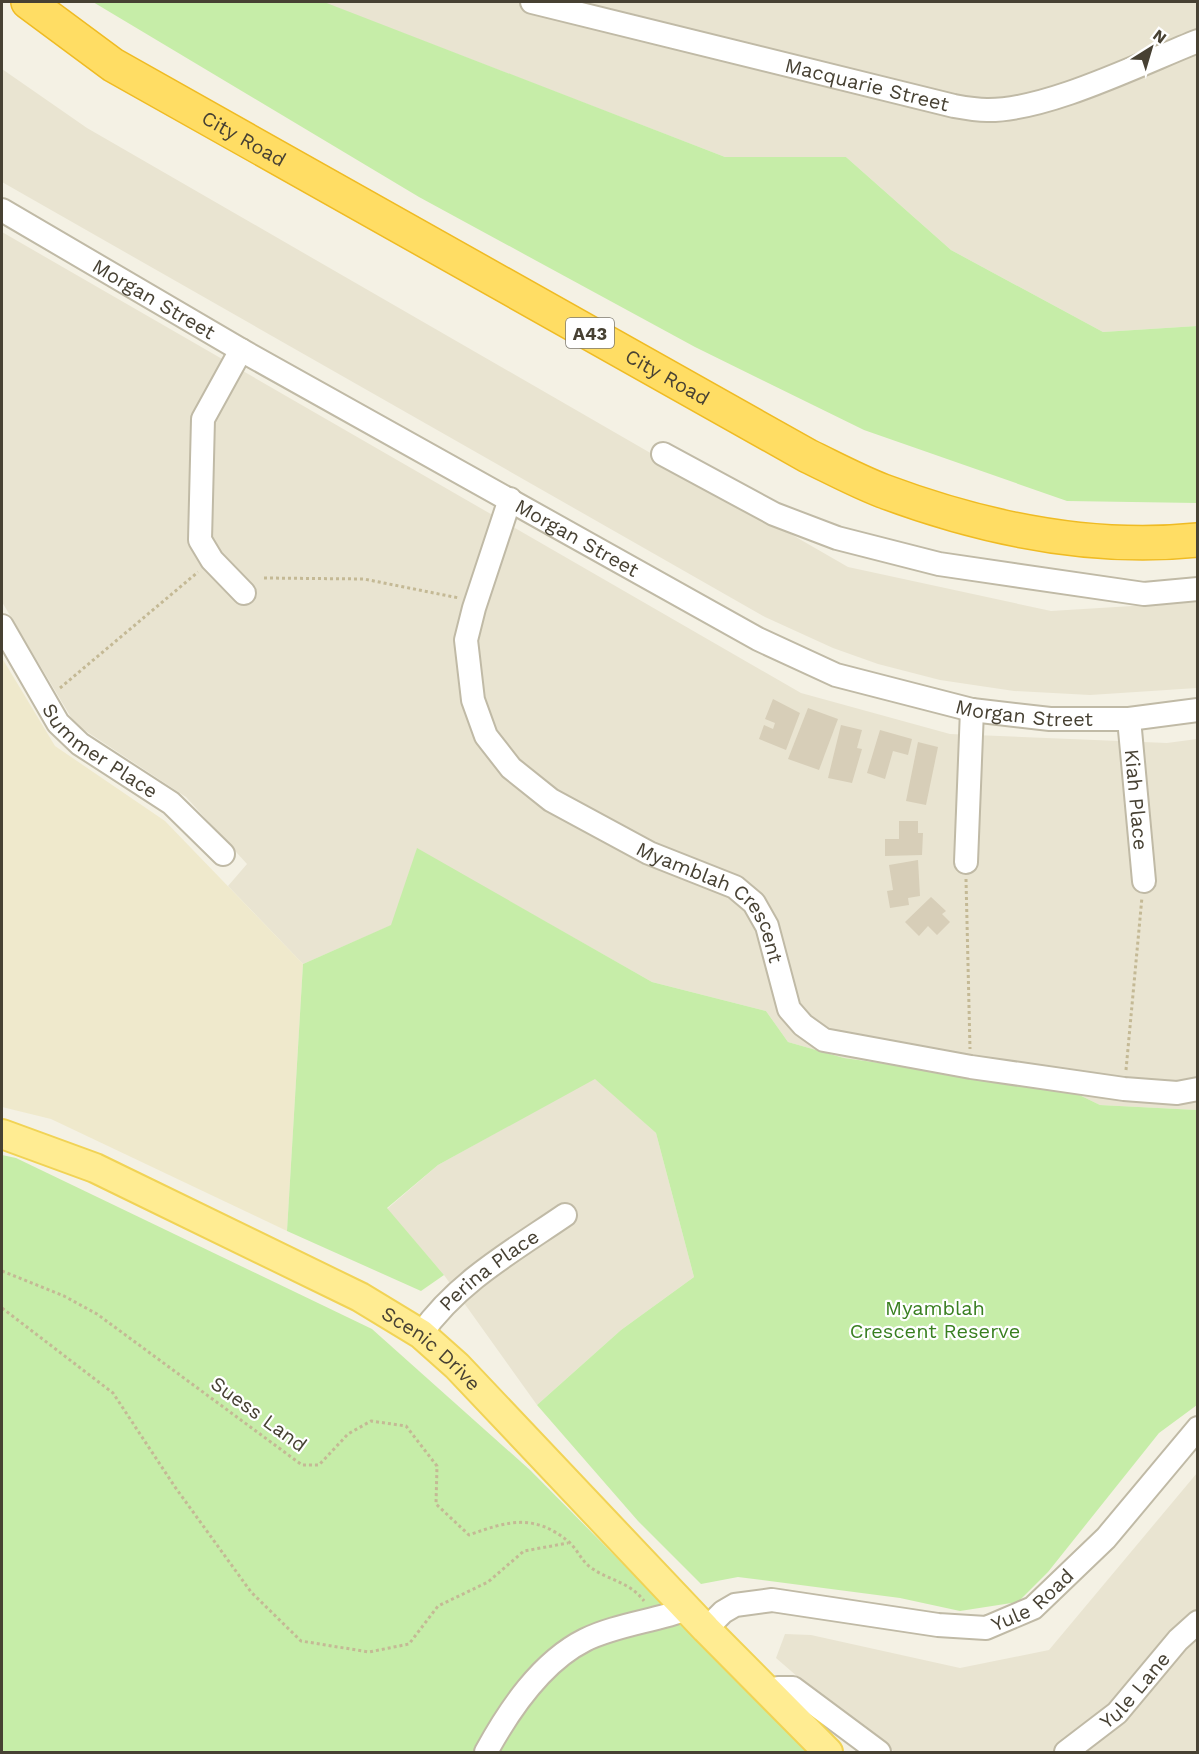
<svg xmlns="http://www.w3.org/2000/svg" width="1199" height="1754" viewBox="0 0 1199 1754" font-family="'Work Sans',sans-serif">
  <rect width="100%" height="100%" fill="#f4f1e4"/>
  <g fill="#e9e4d1">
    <polygon points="322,2 1197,2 1197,326 1103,332 951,250 846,157 725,157"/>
    <polygon points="2,69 87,128 848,567 1051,611 1197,602 1197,688 1090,695 1014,691 940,680 878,664 833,648 765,617 2,182"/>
    <polygon points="2,232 801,693 950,734 1167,743 1197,739 1197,1110 1100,1105 1067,1089 844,1058 788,1042 766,1011 652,982 417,849 392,925 303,964 228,886 247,864 186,797 75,724 2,602"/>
    <polygon points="595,1078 656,1133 694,1277 621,1330 537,1405 444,1275 387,1209 438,1165"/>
    <polygon points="1197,1473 1197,1752 895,1752 843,1716 776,1658 785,1634 811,1635 960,1668 1049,1650"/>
  </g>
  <polygon fill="#efe9cc" points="2,658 55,746 165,821 303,964 287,1231 51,1119 2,1107"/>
  <g fill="#c6eda8">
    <polygon points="93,2 324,2 725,157 846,157 951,250 1103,332 1197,326 1197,503 1067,501 864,430 695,347 419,197"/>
    <polygon points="417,848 652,982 766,1011 788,1042 844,1058 1067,1089 1100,1105 1197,1110 1197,1405 1159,1433 1048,1572 1018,1602 960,1611 900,1598 738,1577 701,1584 638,1521 537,1405 621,1330 694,1277 656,1133 595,1079 438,1165 387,1208 444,1275 421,1291 287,1231 303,964 391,925"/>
    <polygon points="2,1155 16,1158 372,1329 530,1470 809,1752 2,1752"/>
  </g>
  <g fill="#d7ceb8">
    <polygon points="773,699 800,713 786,750 759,739 764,725 773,729 775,723 765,719"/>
    <polygon points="808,708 838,719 819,770 788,759"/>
    <polygon points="841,725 862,730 857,748 862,749 852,783 828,778"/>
    <polygon points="880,730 912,739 908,755 893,751 885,779 867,773"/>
    <polygon points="918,742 938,747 926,805 906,801"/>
    <polygon points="899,821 918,821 918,833 923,833 922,855 885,856 885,839 899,839"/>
    <polygon points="918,860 920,896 908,898 909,905 890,908 887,891 893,890 889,865"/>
    <polygon points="931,897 946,911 942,914 950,922 937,935 928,926 919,936 905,922"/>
  </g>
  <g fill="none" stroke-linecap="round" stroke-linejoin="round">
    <defs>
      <g id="minor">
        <path id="s1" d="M532,2L954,106C965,108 976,110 987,110C1046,111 1140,64 1198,41"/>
        <path id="s2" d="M2,210L241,350L758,639L836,675L972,710L1050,719H1129L1198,710"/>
        <polyline points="241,350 203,419 200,540 212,560 244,593"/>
        <polyline points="663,454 774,514 837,538 939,564 1144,594 1198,589"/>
        <path id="s3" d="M510,499L474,608L466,640L473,700L486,736L511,768L551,800L649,853L735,887L754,903L767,926L789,1009L803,1025L824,1040L971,1067L1124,1089L1177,1093L1198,1089"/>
        <path id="s4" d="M2,626L58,723L80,744L171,803L223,854"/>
        <path id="s5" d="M1129,719L1144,881"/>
        <polyline points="966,862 972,710"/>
        <path id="s6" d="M421,1334C457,1282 514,1250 565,1215"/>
        <path id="s7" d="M706,1629L723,1612L735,1605L772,1600L938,1625L986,1628L1033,1608L1106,1538L1198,1428"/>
        <polyline points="768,1692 778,1688 793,1688 879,1752"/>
        <path d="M486,1752C509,1710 541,1662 585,1640C615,1625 655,1621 687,1609"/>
        <path id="s8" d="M1066,1752L1117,1713L1178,1640L1198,1622"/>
      </g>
      <g id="major">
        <path id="s9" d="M2,1134L95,1168L360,1297L421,1334L457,1366L706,1629L828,1752"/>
      </g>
      <g id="highway">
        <path id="s10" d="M28,2L113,65L808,456C833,468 857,481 883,491C982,528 1091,551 1198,540"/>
      </g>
    </defs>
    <use href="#minor" stroke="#c0baa6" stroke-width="26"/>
    <use href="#major" stroke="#f1d355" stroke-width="32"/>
    <use href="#highway" stroke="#efbb23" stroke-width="36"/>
    <g stroke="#c4b995" stroke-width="3" stroke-dasharray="3 3" stroke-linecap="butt">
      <polyline points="264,578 364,579 459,598"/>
      <polyline points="60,688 198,572"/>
      <polyline points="966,879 970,1049"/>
      <polyline points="1126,1070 1142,897"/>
      <path d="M2,1271L64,1296L97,1314L302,1465H319L348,1434L371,1421L406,1426L437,1466L436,1504L469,1535C508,1521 534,1513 569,1542C577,1549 581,1560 590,1567C609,1581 629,1581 644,1601"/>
      <polyline points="2,1308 113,1393 175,1487 251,1592 301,1641 369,1652 409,1644 438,1606 488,1582 524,1551 568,1543"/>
    </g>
    <use href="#minor" stroke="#fff" stroke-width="22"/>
    <use href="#major" stroke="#ffec92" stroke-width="28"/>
    <use href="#highway" stroke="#ffdd64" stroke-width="33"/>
  </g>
  <g text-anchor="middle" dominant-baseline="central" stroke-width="4.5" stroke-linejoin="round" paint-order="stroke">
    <rect fill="#fff" stroke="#7e7a70" stroke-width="1.5" x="566" y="318" width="48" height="30" rx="4.5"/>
    <g font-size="18" font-weight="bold" fill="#474133">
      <text x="590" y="333">A43</text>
    </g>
    <g font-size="20" fill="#474133" stroke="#fff">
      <text stroke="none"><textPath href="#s1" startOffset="345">Macquarie Street</textPath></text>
      <text stroke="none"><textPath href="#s10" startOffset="256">City Road</textPath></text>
      <text stroke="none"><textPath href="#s2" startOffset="176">Morgan Street</textPath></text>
      <text stroke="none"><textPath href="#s10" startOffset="742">City Road</textPath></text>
      <text stroke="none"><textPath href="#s2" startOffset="662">Morgan Street</textPath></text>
      <text stroke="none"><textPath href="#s2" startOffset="1148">Morgan Street</textPath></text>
      <text stroke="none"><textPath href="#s4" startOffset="162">Summer Place</textPath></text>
      <text stroke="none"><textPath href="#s5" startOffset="81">Kiah Place</textPath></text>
      <text stroke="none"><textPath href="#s3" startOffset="534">Myamblah Crescent</textPath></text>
      <text stroke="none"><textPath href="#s6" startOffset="94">Perina Place</textPath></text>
      <text stroke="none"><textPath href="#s9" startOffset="482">Scenic Drive</textPath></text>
      <text transform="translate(259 1414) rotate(36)">Suess Land</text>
      <text stroke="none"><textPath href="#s7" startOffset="346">Yule Road</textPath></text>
      <text stroke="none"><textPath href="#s8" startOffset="93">Yule Lane</textPath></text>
    </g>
    <g font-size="20" fill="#397f20" stroke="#fff">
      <text x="935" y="1308">Myamblah<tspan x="935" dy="23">Crescent Reserve</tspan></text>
    </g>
  </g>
  <rect width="1199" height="1754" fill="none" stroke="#474133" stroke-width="6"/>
  <g transform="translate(1151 48) rotate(37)" stroke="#ffffff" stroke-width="4.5" paint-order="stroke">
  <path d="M0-4.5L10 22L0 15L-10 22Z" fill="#474133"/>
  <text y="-9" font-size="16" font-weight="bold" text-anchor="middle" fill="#474133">N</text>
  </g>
</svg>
